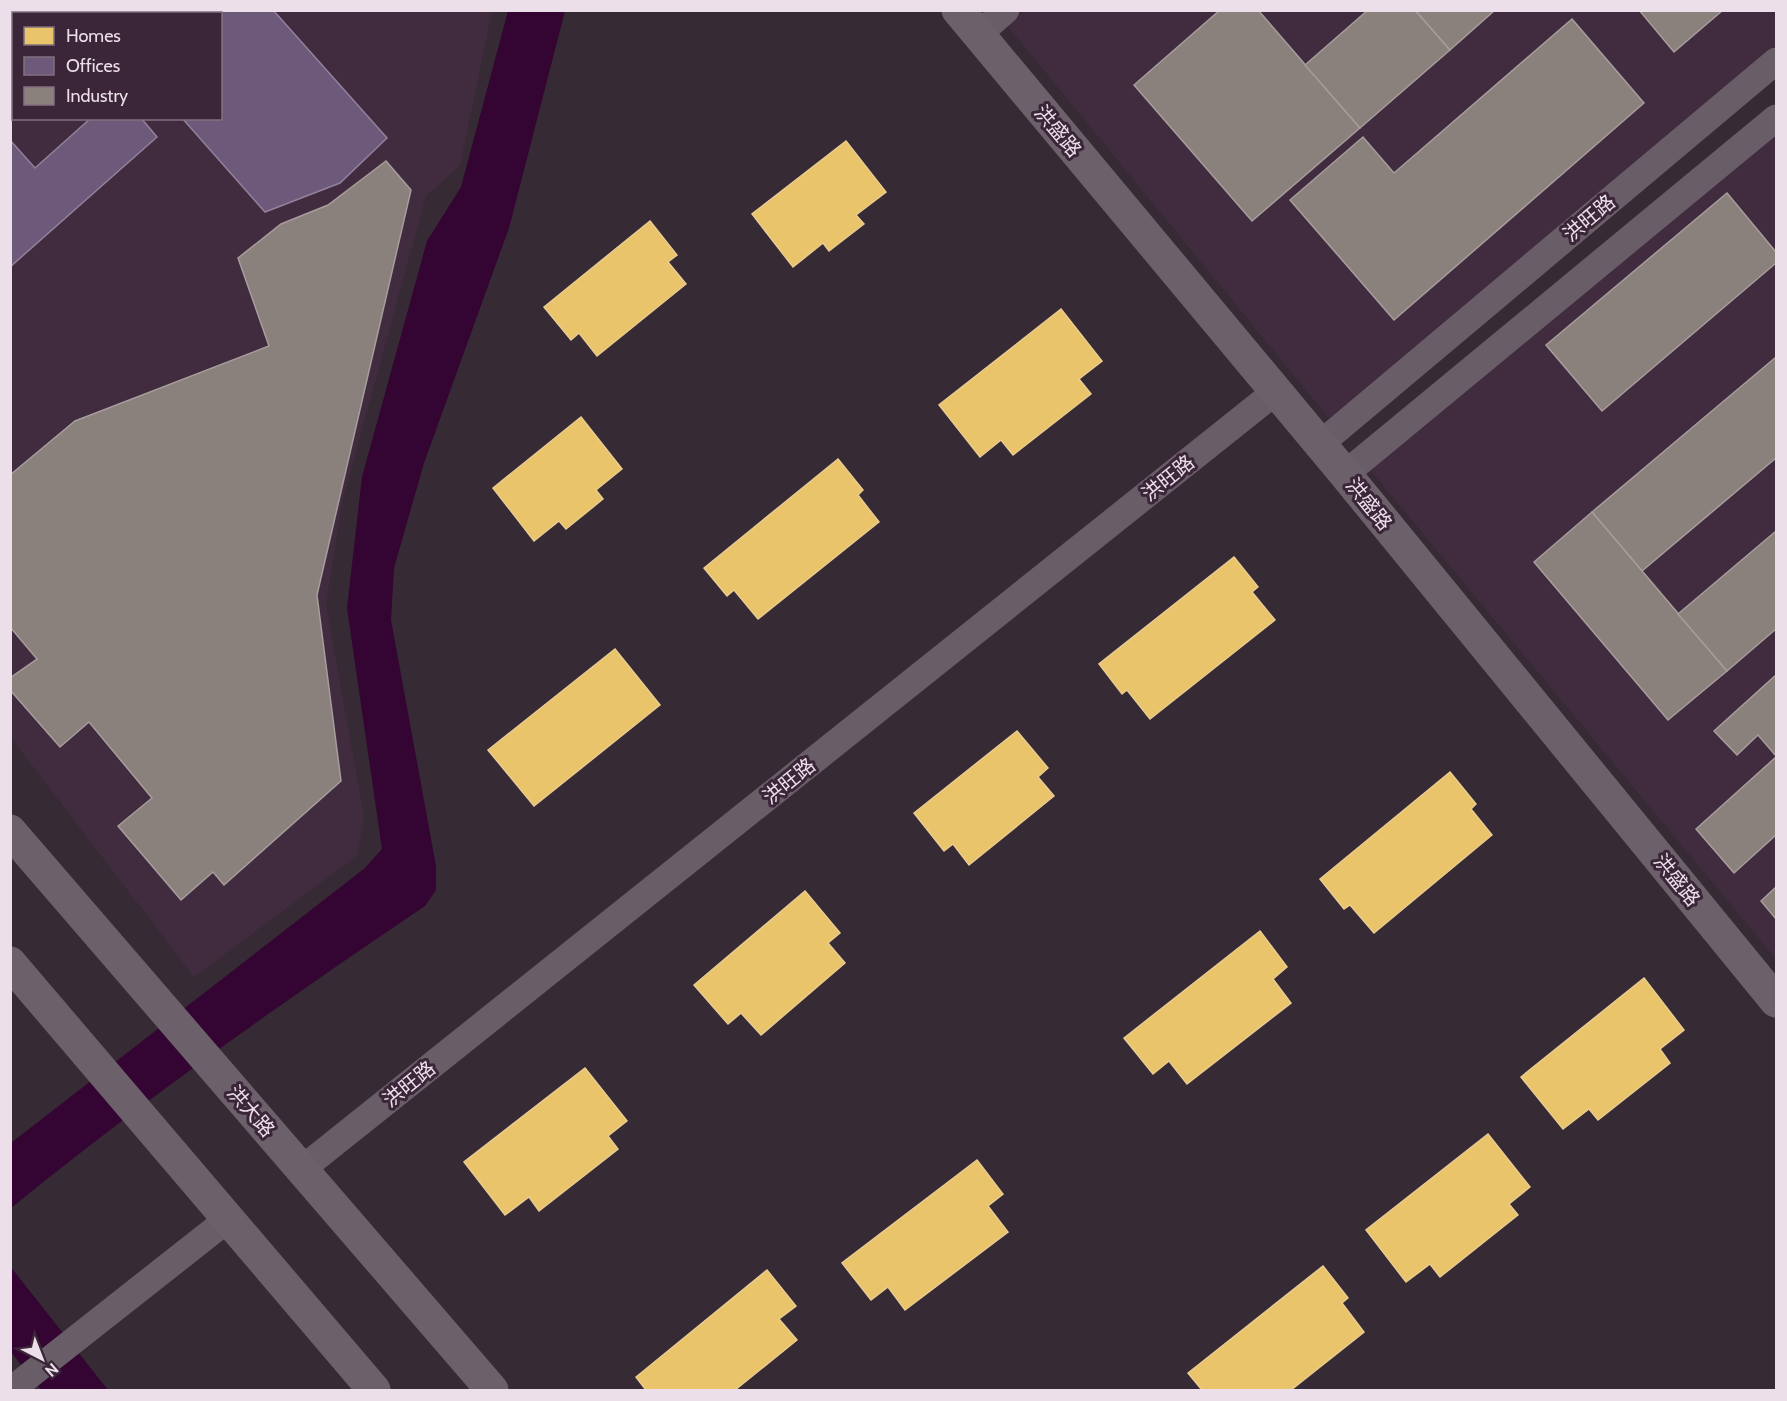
<svg xmlns="http://www.w3.org/2000/svg" width="1787" height="1401" viewBox="0 0 1787 1401" font-family="Cabin,'Noto Sans SC',sans-serif">
  <rect width="100%" height="100%" fill="#362a34"/>
  <g fill="#412b3f" fill-rule="evenodd">
    <polygon points="1023,10 1776,10 1776,49 1332,422 1006,24"/>
    <path d="M11,11H492L460,166L426,196L342,503L326,605L364,816L358,855L194,977L11,738ZM14,14H220V118H14Z"/>
    <polygon points="1776,131 1776,959 1366,465"/>
  </g>
  <g fill="#340432">
    <path d="M508,11H565L509,228L424,463L394,568L391,620L436,866V890L425,906C283,1002 143,1100 11,1208V1143L365,868L382,849L347,608L362,477L427,241L461,187Z"/>
    <polygon points="10,1266 108,1390 41,1390 11,1352"/>
  </g>
  <g fill="#e9c46a" stroke="#eacc90" stroke-width="1.5">
    <polygon points="846,141 886,192 856,215 864,224 829,251 823,243 793,267 752,214"/>
    <polygon points="650,221 677,255 668,262 686,284 597,356 579,333 571,340 544,307"/>
    <polygon points="1061,309 1102,361 1079,379 1091,394 1013,455 1001,440 980,457 939,405"/>
    <polygon points="581,417 622,469 596,490 603,499 566,529 559,521 534,541 493,488"/>
    <polygon points="838,459 863,490 858,495 879,522 758,619 734,590 727,596 704,568"/>
    <polygon points="1234,557 1258,587 1252,592 1275,620 1150,719 1127,690 1122,694 1099,664"/>
    <polygon points="615,649 660,705 534,806 488,750"/>
    <polygon points="1017,731 1048,768 1038,777 1054,796 969,865 953,844 944,851 914,813"/>
    <polygon points="1450,772 1476,804 1471,809 1492,835 1374,933 1350,905 1344,909 1320,879"/>
    <polygon points="805,891 840,933 828,943 845,963 761,1035 741,1013 728,1024 694,985"/>
    <polygon points="1260,931 1287,967 1273,979 1291,1003 1187,1084 1169,1061 1153,1074 1124,1038"/>
    <polygon points="1644,978 1684,1030 1660,1049 1670,1063 1598,1120 1589,1109 1563,1129 1521,1077"/>
    <polygon points="585,1068 627,1121 608,1136 618,1149 539,1211 529,1197 505,1215 464,1162"/>
    <polygon points="1488,1134 1530,1187 1509,1204 1518,1215 1440,1277 1430,1264 1406,1282 1366,1230"/>
    <polygon points="977,1160 1003,1194 988,1206 1008,1232 905,1310 888,1287 871,1300 842,1263"/>
    <polygon points="1323,1266 1348,1298 1342,1303 1364,1332 1291,1390 1202,1390 1188,1373"/>
    <polygon points="767,1270 796,1306 779,1319 797,1340 735,1390 646,1390 636,1377"/>
  </g>
  <g fill="#6d597a" stroke="#93819c" stroke-width="1.5">
    <polygon points="184,10 273,10 387,138 340,183 265,212 182,118 220,118 220,14 181,14"/>
    <polygon points="91,118 141,118 157,137 10,267 10,140 35,168"/>
  </g>
  <g fill="#8a817c" stroke="#a79d9d" stroke-width="1.5">
    <polygon points="1220,10 1258,10 1360,128 1252,221 1134,85"/>
    <polygon points="1368,10 1415,10 1450,50 1360,128 1305,65"/>
    <polygon points="1415,10 1495,10 1450,50"/>
    <polygon points="1639,10 1723,10 1674,52"/>
    <polygon points="1572,19 1644,103 1394,320 1290,200 1363,137 1394,173"/>
    <polygon points="386,161 411,190 317,595 341,781 224,885 213,872 181,900 118,826 152,798 89,722 60,747 10,690 10,678 37,659 10,627 10,475 75,421 269,346 238,258 281,224 328,205"/>
    <polygon points="1727,193 1776,252 1776,263 1602,411 1546,345"/>
    <polygon points="1776,357 1776,458 1642,571 1592,512"/>
    <polygon points="1592,512 1727,671 1668,720 1534,562"/>
    <polygon points="1776,531 1776,629 1727,671 1678,614"/>
    <polygon points="1776,675 1776,756 1758,735 1737,755 1714,731"/>
    <polygon points="1776,757 1776,835 1734,873 1696,829"/>
    <polygon points="1776,887 1776,919 1761,901"/>
  </g>
  <g fill="none" stroke-linecap="round" stroke-linejoin="round">
    <g stroke="#695e68" stroke-width="14">
      <polyline points="136,14 139,10"/>
      <polyline points="10,45 14,48"/>
    </g>
    <g stroke="#695e68" stroke-width="27">
      <polyline points="978,35 1006,10"/>
      <polyline points="1319,445 1776,61"/>
      <polyline points="1345,474 1776,118"/>
      <polyline points="302,1169 1275,392"/>
      <polyline points="11,1390 228,1219"/>
    </g>
    <g stroke="#6c606b" stroke-width="33">
      <polyline points="958,10 1345,474 1776,1001"/>
      <polyline points="10,831 492,1390"/>
      <polyline points="10,963 374,1390"/>
    </g>
  </g>
  <g text-anchor="middle" dominant-baseline="central" stroke-width="6" stroke-linejoin="round" paint-order="stroke">
    <g font-size="20" fill="#ecdfea" stroke="#3a2638">
      <text transform="translate(1058 131) rotate(50)">洪盛路</text>
      <text transform="translate(1589 218) rotate(-40)">洪旺路</text>
      <text transform="translate(1168 478) rotate(-39)">洪旺路</text>
      <text transform="translate(1369 504) rotate(51)">洪盛路</text>
      <text transform="translate(789 781) rotate(-39)">洪旺路</text>
      <text transform="translate(1677 880) rotate(51)">洪盛路</text>
      <text transform="translate(409 1084) rotate(-39)">洪旺路</text>
      <text transform="translate(251 1111) rotate(49)">洪大路</text>
    </g>
  </g>
  <rect width="1787" height="1401" fill="none" stroke="#ecdfea" stroke-width="24"/>
  <rect x="12" y="12" width="210" height="108" fill="#3a2638" stroke="#81707f" stroke-width="1.5"/>
  <rect x="24" y="27" width="30" height="18" fill="#e9c46a" stroke="#81707f" stroke-width="1.5"/>
  <text x="66" y="42" font-size="18" fill="#ecdfea">Homes</text>
  <rect x="24" y="57" width="30" height="18" fill="#6d597a" stroke="#81707f" stroke-width="1.5"/>
  <text x="66" y="72" font-size="18" fill="#ecdfea">Offices</text>
  <rect x="24" y="87" width="30" height="18" fill="#8a817c" stroke="#81707f" stroke-width="1.5"/>
  <text x="66" y="102" font-size="18" fill="#ecdfea">Industry</text>
  <g transform="translate(42 1359) rotate(138)" stroke="#3a2638" stroke-width="4.5" paint-order="stroke">
  <path d="M0-4.5L10 22L0 15L-10 22Z" fill="#ecdfea"/>
  <text y="-9" font-size="16" font-weight="bold" text-anchor="middle" fill="#ecdfea">N</text>
  </g>
</svg>
